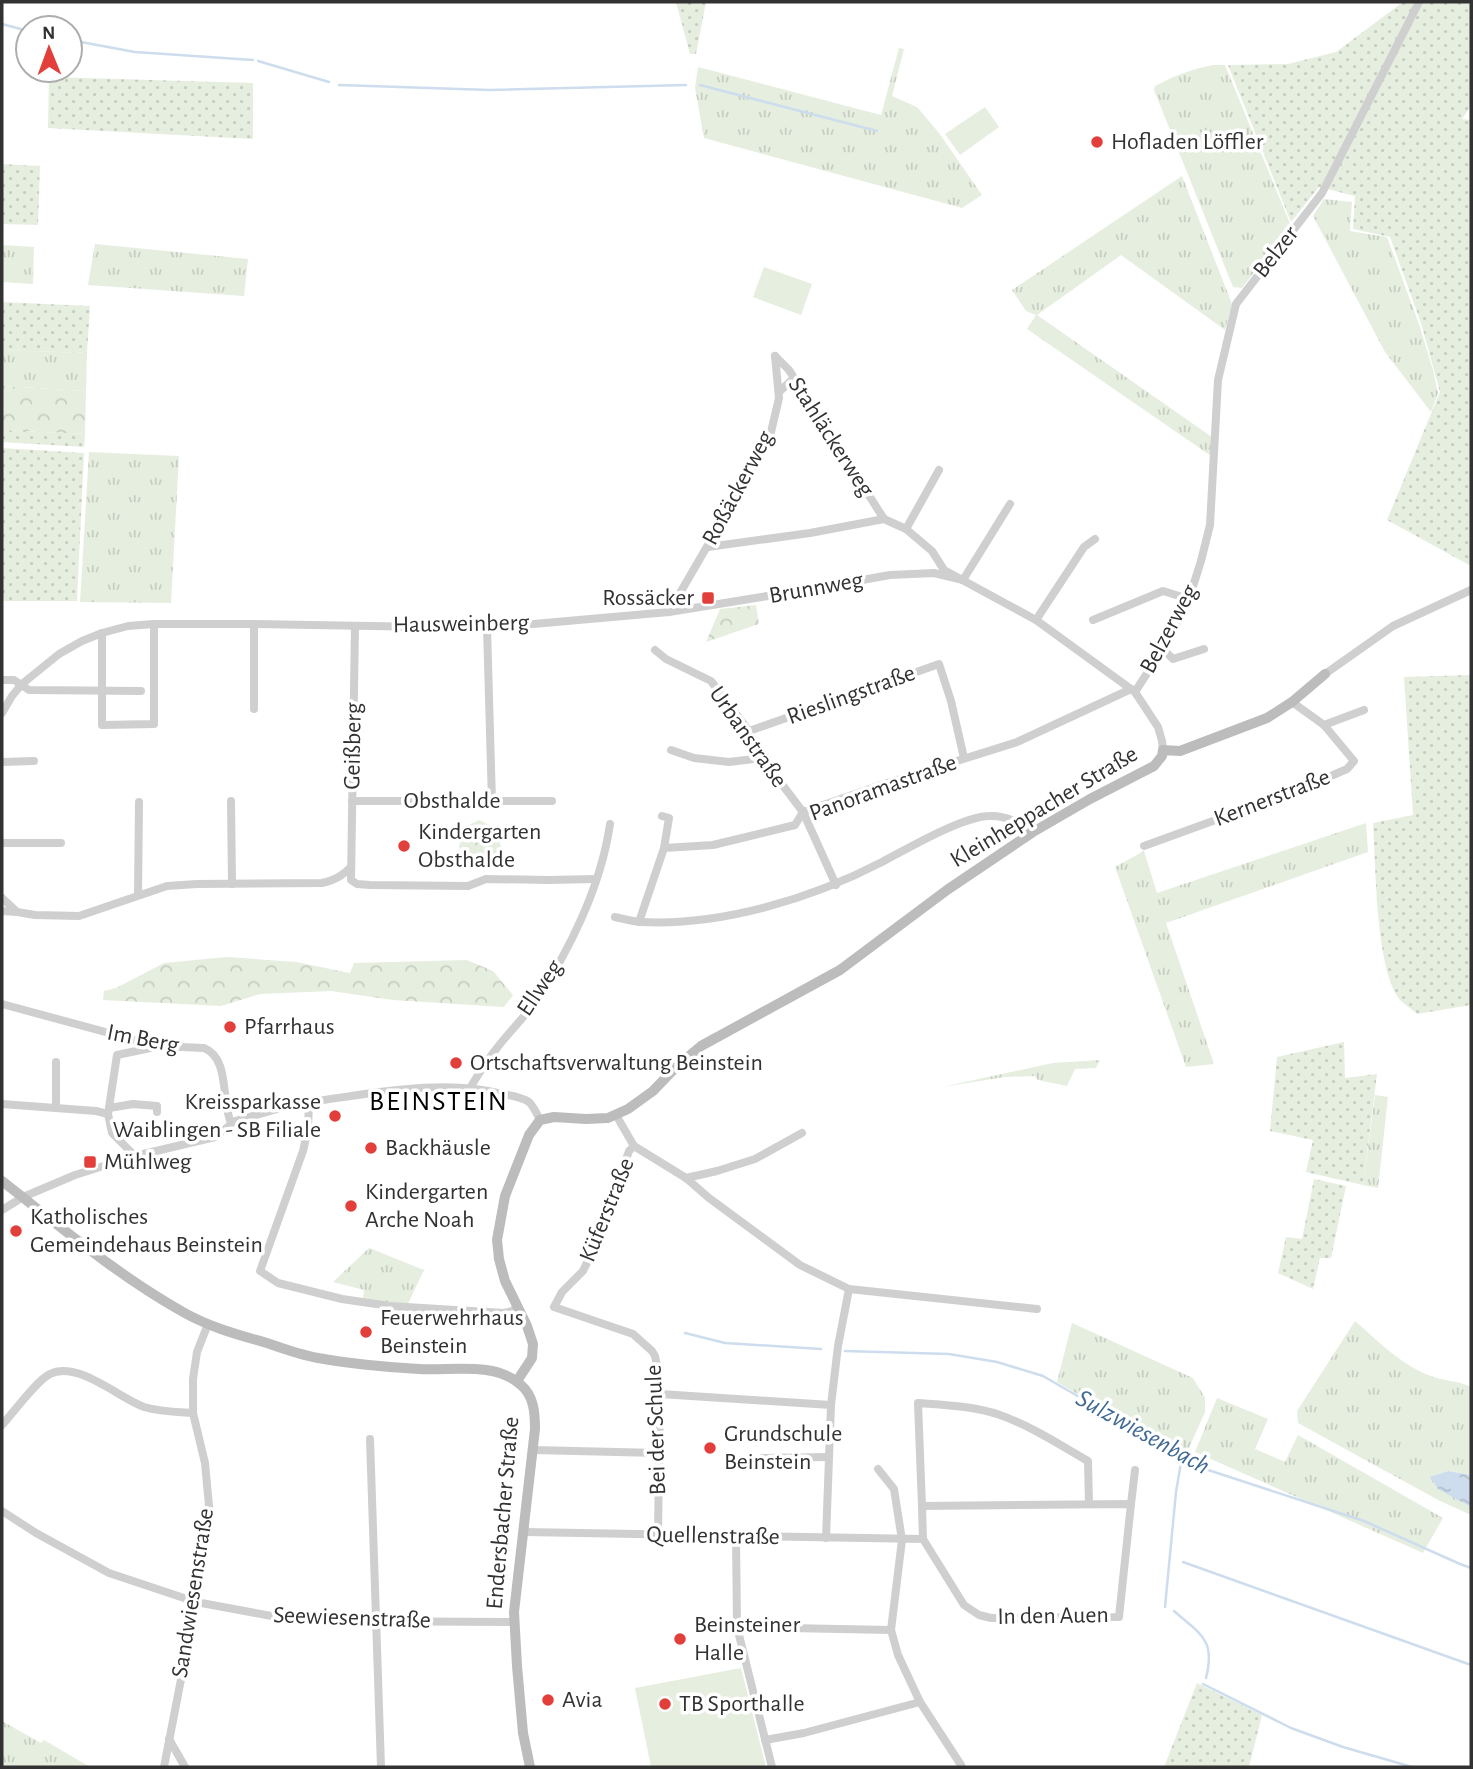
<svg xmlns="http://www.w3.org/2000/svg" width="1473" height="1769" viewBox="0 0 1473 1769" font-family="'Alegreya Sans',sans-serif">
  <defs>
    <pattern id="grass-tufts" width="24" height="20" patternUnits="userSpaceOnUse" patternTransform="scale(1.75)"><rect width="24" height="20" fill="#e6eee0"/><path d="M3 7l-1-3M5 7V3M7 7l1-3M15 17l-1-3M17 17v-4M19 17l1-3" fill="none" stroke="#c6cdc1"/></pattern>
    <pattern id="forest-crowns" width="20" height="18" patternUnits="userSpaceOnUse" patternTransform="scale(1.75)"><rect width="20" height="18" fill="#e6eee0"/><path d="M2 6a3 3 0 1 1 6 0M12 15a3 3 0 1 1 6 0" fill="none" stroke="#c6cdc1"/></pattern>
    <pattern id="garden-dots" width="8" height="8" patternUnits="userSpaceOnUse" patternTransform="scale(1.75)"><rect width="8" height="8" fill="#e6eee0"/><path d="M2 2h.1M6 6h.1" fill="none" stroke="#c6cdc1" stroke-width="1.8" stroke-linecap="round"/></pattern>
    <pattern id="water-ripples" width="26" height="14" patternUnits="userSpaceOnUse" patternTransform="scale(1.75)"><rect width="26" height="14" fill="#cddded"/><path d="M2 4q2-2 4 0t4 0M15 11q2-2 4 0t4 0" fill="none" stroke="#b0becc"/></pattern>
  </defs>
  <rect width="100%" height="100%" fill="#fff"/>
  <g fill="url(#grass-tufts)">
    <polygon points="899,48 904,49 892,96 917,107 939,133 982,195 962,208 704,138 695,88 698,67 881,115"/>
    <path d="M1213,65H1225L1291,226L1242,288L1233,287L1154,90L1155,86C1174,76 1192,69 1213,65Z"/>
    <polygon points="1182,176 1232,304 1225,330 1121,255 1037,315 1212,437 1211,456 1027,329 1036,315 1026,311 1012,290"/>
    <polygon points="1324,199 1352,202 1350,231 1387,237 1420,327 1433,370 1438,393 1431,412 1385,352 1313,216"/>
    <polygon points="95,244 248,259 244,296 88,285"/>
    <polygon points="2,245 34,247 33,284 2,282"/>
    <polygon points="2,350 87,353 86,391 2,386"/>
    <polygon points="89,452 179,456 171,603 80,602"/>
    <polygon points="1366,823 1368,852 1166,923 1214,1064 1186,1067 1115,867 1144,851 1157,893"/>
    <polygon points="1100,1060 1096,1068 1075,1069 1067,1086 1038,1080 1035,1076 1005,1077 942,1087 1053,1063"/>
    <polygon points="445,1091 446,1110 415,1108 415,1094"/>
    <polygon points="1375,1095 1388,1097 1378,1188 1363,1185"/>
    <polygon points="369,1248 424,1270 408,1304 387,1303 363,1298 364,1290 333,1282"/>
    <path d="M1355,1321C1377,1340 1400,1364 1428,1375C1442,1381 1457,1380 1471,1387V1475L1448,1471L1431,1477L1467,1505L1471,1507V1515L1440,1501L1298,1423L1297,1411Z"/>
    <polygon points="1072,1323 1193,1378 1205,1398 1205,1412 1185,1457 1057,1382"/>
    <polygon points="1217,1398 1268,1419 1255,1449 1285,1462 1298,1435 1443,1518 1423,1553 1195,1452"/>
    <polygon points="2,1721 41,1743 44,1740 90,1767 6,1767 2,1765"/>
  </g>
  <g fill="url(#forest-crowns)">
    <polygon points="2,386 86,391 85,434 2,430"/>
    <polygon points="756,605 759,624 706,642 720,609"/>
    <polygon points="479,820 497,829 501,847 491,862 469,862 459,847 463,828"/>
    <polygon points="227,957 296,962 350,973 354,963 467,960 493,971 513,995 504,1007 393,1000 331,991 260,994 221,1006 103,1000 104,991 116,988 164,963"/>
  </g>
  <g fill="url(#garden-dots)">
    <polygon points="676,2 706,2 696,54 690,54"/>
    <polygon points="1403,2 1471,2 1471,106 1462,119 1471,120 1471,566 1387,520 1440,392 1421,323 1390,237 1353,229 1355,196 1319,187 1291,222 1228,65 1288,64 1336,52"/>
    <polygon points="49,77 253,83 253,139 48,128"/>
    <polygon points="2,164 40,166 38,225 2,224"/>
    <polygon points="2,302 90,306 87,353 2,350"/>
    <polygon points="2,430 85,434 84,447 2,442"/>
    <polygon points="2,448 84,453 77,601 2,601"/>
    <path d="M1471,675V1005L1417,1014C1412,1009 1405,1005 1400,1000C1375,968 1376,865 1373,823L1413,815L1404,677Z"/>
    <polygon points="1344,1042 1345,1078 1377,1074 1363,1185 1306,1172 1313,1140 1270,1131 1277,1057"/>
    <polygon points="1314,1179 1346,1186 1331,1258 1320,1258 1313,1289 1278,1273 1286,1237 1302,1239"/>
    <polygon points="1197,1683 1262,1715 1249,1767 1164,1767"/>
  </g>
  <g fill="#e6eee0">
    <polygon points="985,107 999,127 960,155 945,134"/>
    <polygon points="764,267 812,284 801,315 753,297"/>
    <polygon points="741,1668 766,1767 651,1767 635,1688"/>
  </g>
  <polygon fill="url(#water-ripples)" points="1448,1471 1471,1475 1471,1507 1438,1489 1430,1477"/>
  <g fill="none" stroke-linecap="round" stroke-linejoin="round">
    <g stroke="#cddded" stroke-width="2.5">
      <polyline points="2,24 28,31"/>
      <polyline points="70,40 135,52 253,60"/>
      <polyline points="258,61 329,82"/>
      <polyline points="339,85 490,90 686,85"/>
      <polyline points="700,85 877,131"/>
      <polyline points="685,1333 725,1343 821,1349"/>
      <polyline points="845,1351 949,1354 997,1362 1043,1376 1202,1468 1364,1521 1460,1564 1471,1568"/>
      <polyline points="1183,1562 1471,1665"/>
      <polyline points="1165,1607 1176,1492 1182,1457"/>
      <path d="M1174,1611C1200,1634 1216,1639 1206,1678"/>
      <polyline points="1203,1684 1291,1728 1343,1747 1412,1767"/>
    </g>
    <g stroke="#cfcfcf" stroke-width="8">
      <polyline points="775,356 789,370 884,519"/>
      <polyline points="779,392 794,378"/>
      <polyline points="884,519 906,529 932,551 944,570 1036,620 1135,692 1158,727 1162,741 1163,750"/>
      <polyline points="906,529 939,470"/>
      <polyline points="708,547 810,533 884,519"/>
      <polyline points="963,580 1010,504"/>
      <polyline points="669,612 759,457 771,432 779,398 775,356"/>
      <polyline points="1036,620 1084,547 1095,539"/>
      <polyline points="1093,620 1163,591 1189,599"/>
      <polyline points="254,624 254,709"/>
      <polyline points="355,626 351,880 357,884 370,885 468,886 486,879 548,880 596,879"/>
      <polyline points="487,628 492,802"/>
      <polyline points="102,633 102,725 154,724 154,624"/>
      <polyline points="1163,649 1173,659 1204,649"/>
      <polyline points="655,650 666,659 711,681 749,731 762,758 803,812 836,885"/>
      <polyline points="1325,674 1393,626 1471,590"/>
      <polyline points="2,680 14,680 29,690 141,691"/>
      <polyline points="1135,692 1169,639 1189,599 1201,561 1210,525 1218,380 1236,304 1322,193 1419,2"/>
      <polyline points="2,713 12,696 22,684 59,654 82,641 102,633 128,626 154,624 254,624 487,628 669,612 817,588 890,575 934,573 963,580"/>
      <polyline points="1324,725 1364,710"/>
      <polyline points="749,731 939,664 951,701 964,758"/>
      <polyline points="671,750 694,758 729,762 762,758"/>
      <polyline points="2,762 34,761"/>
      <polyline points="231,801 232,884"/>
      <polyline points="352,801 552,801"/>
      <polyline points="662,816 669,818 664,848 713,845 795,825 803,812 881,785 1017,742 1131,689"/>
      <polyline points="2,843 61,843"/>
      <polyline points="1144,846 1301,789 1347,769 1354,761 1324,725 1292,702"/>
      <polyline points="138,895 139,802"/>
      <path d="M2,898L17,912L35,915L79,916L167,886L197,884L322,883C335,880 342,876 351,867"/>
      <polyline points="2,911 17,912"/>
      <path d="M615,917C624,919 633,922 641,922C721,926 811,899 882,862C907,849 961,817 989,816C1006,815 1019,823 1033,832"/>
      <polyline points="639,922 664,848"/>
      <path d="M2,1004L157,1046L204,1048C230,1058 221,1101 231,1123"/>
      <polyline points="56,1062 56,1108"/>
      <path d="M470,1088C478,1075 487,1060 497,1048C509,1032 524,1018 535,1002C570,950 601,886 610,824"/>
      <polyline points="309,1102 308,1129 303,1151 260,1271 278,1283 342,1299 390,1306 504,1313 512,1311 517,1307"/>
      <polyline points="2,1104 96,1111 108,1114 112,1133 135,1156"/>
      <polyline points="109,1108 133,1104 157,1106 157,1112"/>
      <polyline points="108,1114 117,1055 155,1047"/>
      <polyline points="616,1115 634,1146 686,1178 709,1198 800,1265 849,1289 1037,1309"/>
      <polyline points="634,1146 629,1151 595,1246 583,1271 562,1292 554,1307 633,1334 652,1351 655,1356 659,1375 660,1394 658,1535"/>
      <polyline points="686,1178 717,1171 755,1159 802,1133"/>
      <path d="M2,1210L23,1197L75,1175L135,1156L215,1137L235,1121L288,1106L309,1102C371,1094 441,1078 503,1094C512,1096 522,1097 529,1102C534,1107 537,1114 540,1120"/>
      <polyline points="660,1394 831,1405"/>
      <path d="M2,1425C13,1413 37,1380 50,1374C77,1360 119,1398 144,1407C160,1412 176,1412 193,1413"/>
      <polyline points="370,1439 381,1767"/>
      <polyline points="533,1450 659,1453"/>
      <polyline points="762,1458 829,1457"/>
      <polyline points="878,1469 894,1489 902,1540 891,1630 898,1655 920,1702 961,1765"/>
      <polygon points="1131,1504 1119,1617 1003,1618 991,1618 979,1615 964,1605 923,1539 922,1506"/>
      <polyline points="1131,1504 1135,1470"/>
      <path d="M922,1506L918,1403C945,1405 974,1406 1000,1415C1031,1426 1060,1445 1088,1461L1089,1504"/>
      <polyline points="2,1511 36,1533 109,1573 196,1602 282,1618 329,1621 515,1622"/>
      <polyline points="524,1532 923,1539"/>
      <polyline points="736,1536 737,1627 772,1767"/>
      <polyline points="826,1538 831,1405 838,1346 849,1289"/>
      <polyline points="737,1627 891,1630"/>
      <polyline points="169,1739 185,1767"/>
      <polyline points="765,1740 804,1733 920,1702"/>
      <polyline points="164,1767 196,1602 210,1517 205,1463 193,1413 193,1379 197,1352 208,1324"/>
    </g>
    <g stroke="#bcbcbc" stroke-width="10">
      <path d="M2,1181C61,1227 117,1275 183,1312C209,1327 239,1335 267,1343C284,1349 301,1355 318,1358C351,1364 385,1367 419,1369C451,1371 495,1361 521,1385C534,1396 535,1413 535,1429L514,1612L517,1666L523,1733L530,1767"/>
      <polyline points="517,1381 532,1358 533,1344 527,1326 505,1281 499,1259 497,1240 505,1196 529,1135 540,1120 554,1117 586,1119 608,1118 628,1109 653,1091 676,1067 701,1046 840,970 947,890 1033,832 1090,799 1154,766 1162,756 1163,750 1180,751 1267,718 1292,702 1325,674"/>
    </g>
  </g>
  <g fill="#e23e3a" stroke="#fff" stroke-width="2.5">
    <circle cx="1097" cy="142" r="7"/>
    <rect x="701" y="591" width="14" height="14" rx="3.5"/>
    <circle cx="404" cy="846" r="7"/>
    <circle cx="230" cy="1027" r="7"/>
    <circle cx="456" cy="1063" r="7"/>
    <circle cx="335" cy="1116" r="7"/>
    <circle cx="371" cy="1148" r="7"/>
    <rect x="83" y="1155" width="14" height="14" rx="3.5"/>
    <circle cx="351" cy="1206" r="7"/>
    <circle cx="16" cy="1231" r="7"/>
    <circle cx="366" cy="1332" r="7"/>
    <circle cx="710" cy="1448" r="7"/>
    <circle cx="680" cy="1639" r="7"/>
    <circle cx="548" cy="1700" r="7"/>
    <circle cx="665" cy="1704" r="7"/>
  </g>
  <g text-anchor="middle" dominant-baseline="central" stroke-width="7" stroke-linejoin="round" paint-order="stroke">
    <g font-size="24" fill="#323232" stroke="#fff" text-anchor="start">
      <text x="1111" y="142">Hofladen Löffler</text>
      <text x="694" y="598" text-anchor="end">Rossäcker</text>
      <text x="418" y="832">Kindergarten<tspan x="418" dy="28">Obsthalde</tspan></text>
      <text x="244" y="1027">Pfarrhaus</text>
      <text x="470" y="1063">Ortschaftsverwaltung Beinstein</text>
      <text x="321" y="1102" text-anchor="end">Kreissparkasse<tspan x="321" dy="28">Waiblingen - SB Filiale</tspan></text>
      <text x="385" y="1148">Backhäusle</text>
      <text x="104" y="1162">Mühlweg</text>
      <text x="365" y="1192">Kindergarten<tspan x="365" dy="28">Arche Noah</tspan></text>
      <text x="30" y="1217">Katholisches<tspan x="30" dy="28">Gemeindehaus Beinstein</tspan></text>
      <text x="380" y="1318">Feuerwehrhaus<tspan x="380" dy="28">Beinstein</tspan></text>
      <text x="724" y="1434">Grundschule<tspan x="724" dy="28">Beinstein</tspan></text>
      <text x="694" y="1625">Beinsteiner<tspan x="694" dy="28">Halle</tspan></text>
      <text x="562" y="1700">Avia</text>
      <text x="679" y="1704">TB Sporthalle</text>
    </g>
    <g font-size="24" fill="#323232" stroke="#fff">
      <text transform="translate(1276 252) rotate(-52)">Belzer</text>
      <text transform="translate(831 437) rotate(57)">Stahläckerweg</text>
      <text transform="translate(738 488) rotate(-62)">Roßäckerweg</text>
      <text transform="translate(816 588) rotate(-10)">Brunnweg</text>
      <text transform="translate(461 624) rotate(-1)">Hausweinberg</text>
      <text transform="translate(1169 629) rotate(-62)">Belzerweg</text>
      <text transform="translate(851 695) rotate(-20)">Rieslingstraße</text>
      <text transform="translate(748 737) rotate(55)">Urbanstraße</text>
      <text transform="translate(353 746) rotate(-89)">Geißberg</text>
      <text transform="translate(883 788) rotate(-20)">Panoramastraße</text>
      <text transform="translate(1272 798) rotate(-21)">Kernerstraße</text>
      <text x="452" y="801">Obsthalde</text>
      <text transform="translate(1044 807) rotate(-31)">Kleinheppacher Straße</text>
      <text transform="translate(540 988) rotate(-56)">Ellweg</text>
      <text transform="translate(143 1039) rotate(11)">Im Berg</text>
      <text transform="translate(607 1210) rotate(-68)">Küferstraße</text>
      <text transform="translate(656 1430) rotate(-92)">Bei der Schule</text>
      <text transform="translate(503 1513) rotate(-85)">Endersbacher Straße</text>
      <text transform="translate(713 1536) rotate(1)">Quellenstraße</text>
      <text transform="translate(193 1593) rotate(-81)">Sandwiesenstraße</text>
      <text transform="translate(1053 1616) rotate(-1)">In den Auen</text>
      <text transform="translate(352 1618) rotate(2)">Seewiesenstraße</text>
    </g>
    <g font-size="26" font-style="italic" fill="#406a93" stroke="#fff">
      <text transform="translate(1143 1432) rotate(29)">Sulzwiesenbach</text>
    </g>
    <g font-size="28" letter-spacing="2" fill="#000" stroke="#fff">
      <text x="439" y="1102">BEINSTEIN</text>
    </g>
  </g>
  <rect width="1473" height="1769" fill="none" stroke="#323232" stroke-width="7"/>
  <g transform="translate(49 49) rotate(359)"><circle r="33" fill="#ffffff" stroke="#adadad" stroke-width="2"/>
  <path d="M0-5L12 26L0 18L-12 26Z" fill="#e23e3a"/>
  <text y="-10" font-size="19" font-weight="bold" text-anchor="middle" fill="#323232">N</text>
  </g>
</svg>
